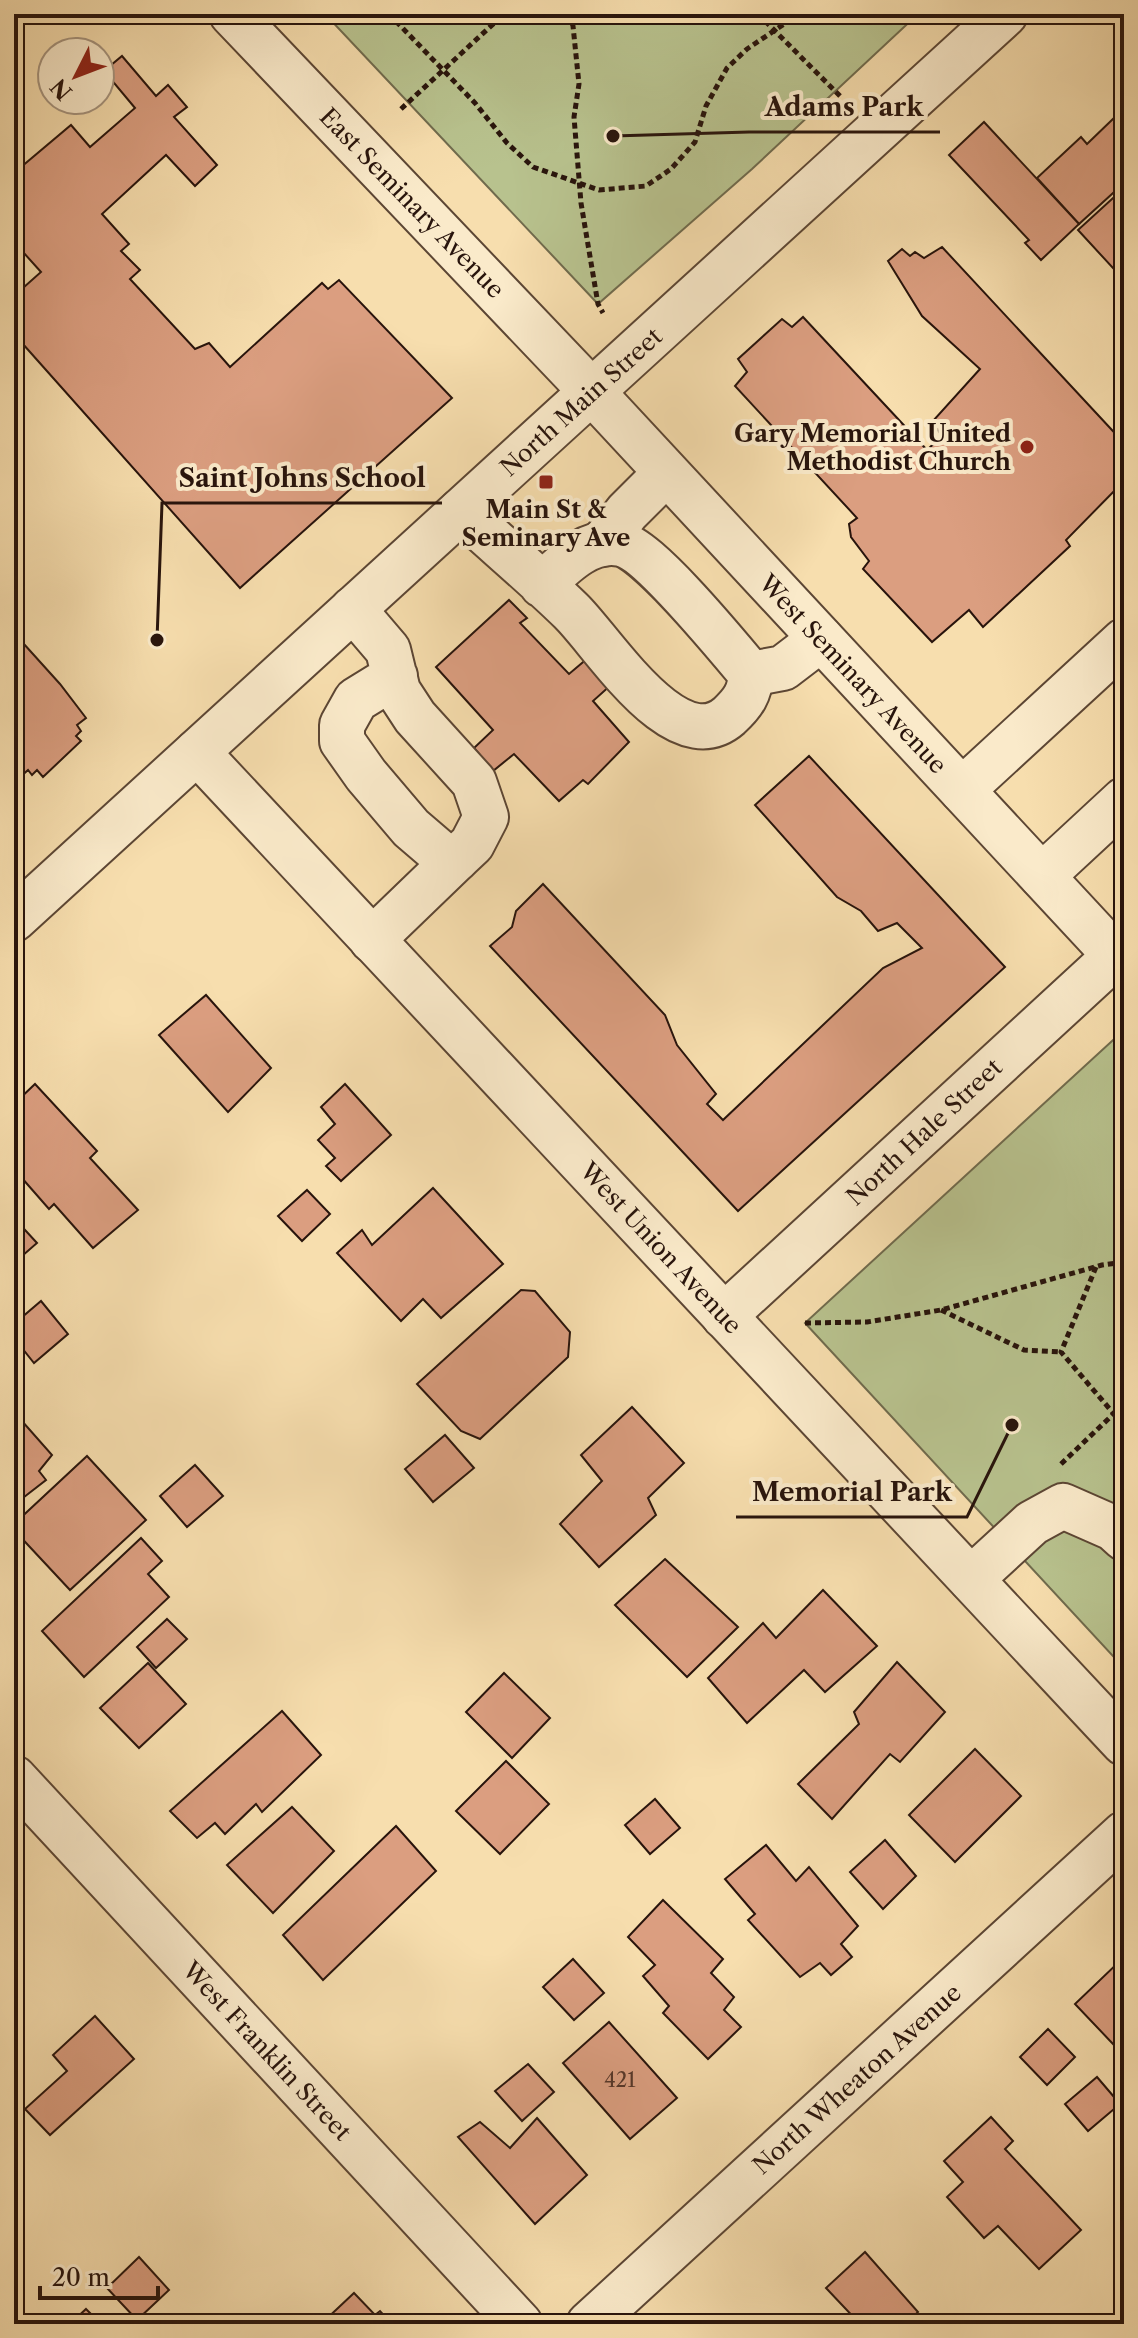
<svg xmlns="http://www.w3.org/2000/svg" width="1138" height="2338" viewBox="0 0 1138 2338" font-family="'Libre Caslon Text',serif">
  <rect width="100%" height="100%" fill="#f7deae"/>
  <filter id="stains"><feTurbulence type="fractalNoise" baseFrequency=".0025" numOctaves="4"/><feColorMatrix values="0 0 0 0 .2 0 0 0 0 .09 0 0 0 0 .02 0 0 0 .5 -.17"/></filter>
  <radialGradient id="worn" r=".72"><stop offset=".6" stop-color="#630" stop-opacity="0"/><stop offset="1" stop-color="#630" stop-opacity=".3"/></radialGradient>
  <g fill="#b8c28e" stroke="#706b4d" stroke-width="2">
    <polygon points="325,14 918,14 752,169 598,304"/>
    <polygon points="1124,1030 1124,1668 805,1323"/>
  </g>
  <g fill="#db9e80" stroke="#28140c" stroke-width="2">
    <polygon points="122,56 156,96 168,85 187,107 174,117 217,165 195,186 166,155 102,214 129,244 121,251 140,270 130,279 195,349 209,343 230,367 322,283 328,289 339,280 452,398 240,588 14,334 14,296 41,272 14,242 14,173 71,125 90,147 135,108 104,71"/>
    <polygon points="1115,117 1124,127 1124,183 1079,224 1037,178 1081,137 1087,144"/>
    <polygon points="984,122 1079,224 1041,260 1025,243 1029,240 949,155"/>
    <polygon points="1124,188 1124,280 1078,230"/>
    <polygon points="942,247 1124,443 1124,481 1066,540 1070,546 983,627 969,610 932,642 863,569 869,561 851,537 849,524 857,518 735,386 747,372 738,359 782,319 792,327 803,317 927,450 942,436 932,422 980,369 922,316 888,261 902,249 910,256 915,252 924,258"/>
    <polygon points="509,600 527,618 520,623 569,674 588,658 612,684 593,701 629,742 588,784 583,780 559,801 514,754 493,771 474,748 493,730 436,667"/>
    <polygon points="14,633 60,684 86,718 77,725 81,731 76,736 81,741 43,777 37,770 32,775 28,770 18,779 14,774"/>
    <polygon points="809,756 1005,967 738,1211 490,946 512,927 516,911 543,884 665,1015 677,1045 716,1094 707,1104 723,1120 883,968 922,948 897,923 878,931 861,911 837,897 755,805"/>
    <polygon points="206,995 271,1068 228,1112 159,1035"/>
    <polygon points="35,1084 97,1151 90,1158 138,1210 93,1248 54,1204 49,1209 14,1169 14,1104"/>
    <polygon points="345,1084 391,1135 341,1181 326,1166 335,1158 318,1140 335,1124 321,1107"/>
    <polygon points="433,1188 503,1264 441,1318 423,1299 401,1321 337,1253 362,1230 372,1245"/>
    <polygon points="307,1190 330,1214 302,1241 278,1216"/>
    <polygon points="14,1218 37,1243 14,1263"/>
    <polygon points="521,1290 535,1291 570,1332 568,1357 480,1439 461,1431 417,1384"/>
    <polygon points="41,1301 68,1334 34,1363 14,1338 14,1324"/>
    <polygon points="632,1407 684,1463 648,1498 656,1515 599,1567 560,1524 602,1481 581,1455"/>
    <polygon points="14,1412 52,1455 39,1471 46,1480 19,1501 14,1496"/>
    <polygon points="445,1435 474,1468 433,1502 405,1469"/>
    <polygon points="87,1456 146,1520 70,1590 14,1530 14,1524"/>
    <polygon points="195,1465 223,1496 187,1527 160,1496"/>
    <polygon points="141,1538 162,1561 148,1574 169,1597 84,1677 42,1631"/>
    <polygon points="665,1559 738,1627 687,1677 615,1605"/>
    <polygon points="823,1590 877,1646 825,1692 804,1670 747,1723 708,1678 763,1623 776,1638"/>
    <polygon points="167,1619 187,1639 156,1668 137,1647"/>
    <polygon points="897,1662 945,1712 900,1762 890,1754 832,1819 798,1784 859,1724 854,1712"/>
    <polygon points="148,1663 186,1704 139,1748 100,1708"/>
    <polygon points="504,1673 550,1718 512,1758 466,1712"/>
    <polygon points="282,1711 321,1755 262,1812 256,1804 225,1834 215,1823 197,1838 170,1811"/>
    <polygon points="975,1749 1021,1796 955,1862 909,1815"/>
    <polygon points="506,1761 549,1804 500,1854 456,1811"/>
    <polygon points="655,1799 680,1828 650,1854 625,1825"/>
    <polygon points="292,1807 334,1851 273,1913 227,1865"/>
    <polygon points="396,1826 436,1871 323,1980 283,1935"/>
    <polygon points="885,1840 916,1876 883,1909 850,1872"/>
    <polygon points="766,1845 796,1881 809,1867 858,1926 841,1944 852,1957 831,1975 820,1963 800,1977 748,1920 755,1914 725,1879"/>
    <polygon points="663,1900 723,1959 711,1973 734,1997 724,2010 741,2027 708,2059 663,2013 669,2006 643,1976 655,1965 628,1937"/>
    <polygon points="1124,1957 1124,2036 1114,2045 1075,2004"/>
    <polygon points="573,1959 604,1993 574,2020 543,1987"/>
    <polygon points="95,2016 134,2059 50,2135 25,2109 67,2071 53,2055"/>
    <polygon points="609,2022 677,2098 630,2139 563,2063"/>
    <polygon points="1048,2029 1075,2057 1047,2085 1020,2057"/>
    <polygon points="528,2064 554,2092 522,2121 495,2091"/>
    <polygon points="1097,2077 1120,2104 1088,2131 1065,2104"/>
    <polygon points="991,2117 1013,2141 1005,2149 1081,2230 1039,2269 998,2226 984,2238 947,2197 963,2182 944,2161"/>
    <polygon points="537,2118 587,2175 535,2224 458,2137 480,2122 510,2148"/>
    <polygon points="865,2252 918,2312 906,2324 860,2324 826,2288"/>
    <polygon points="139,2257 169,2290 137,2320 107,2288"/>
    <polygon points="354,2293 375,2315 380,2311 392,2324 321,2324"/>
    <polygon points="86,2309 101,2324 70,2324"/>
  </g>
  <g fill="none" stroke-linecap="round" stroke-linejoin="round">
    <defs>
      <g id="minor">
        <polyline points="232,14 592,392 1115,955"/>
        <path d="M461,511C497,544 535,576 571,611C603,642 676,762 729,716C743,703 750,693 751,674C729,648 649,550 621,544C589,537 562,566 542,585"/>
        <polyline points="602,544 627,512 666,473"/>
        <polyline points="353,609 388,650 398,691 415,717 474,782 486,817 472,844 456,859 439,852 411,828 366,775 342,741 342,725 356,700 395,676"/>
        <polyline points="751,674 783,668 821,639"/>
        <polyline points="197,752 1124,1743"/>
        <polyline points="962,790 1124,641"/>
        <polyline points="1042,876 1124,800"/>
        <polyline points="14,919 1005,14"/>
        <polyline points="372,940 456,859"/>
        <polyline points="724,1316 1124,948"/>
        <polyline points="971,1579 1032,1523 1063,1506 1113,1528 1124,1538"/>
        <polyline points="14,1778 520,2324"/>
        <polyline points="589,2324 1124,1834"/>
      </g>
    </defs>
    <use href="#minor" stroke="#5c4634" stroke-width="48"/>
    <g stroke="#28140c" stroke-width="5" stroke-dasharray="6 4" stroke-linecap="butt">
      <polyline points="389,14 475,103 507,143 533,167 599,190 646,186 671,169 695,142 706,106 727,68 747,49 799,14"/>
      <polyline points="569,14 573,26 579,84 574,117 581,203 598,304 603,313"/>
      <polyline points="758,14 841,97"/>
      <polyline points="401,109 504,14"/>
      <polyline points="1123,1031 1124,1032"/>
      <polyline points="1096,1267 1061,1352 1114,1414"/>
      <polyline points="941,1310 1024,1350 1061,1352"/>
      <polyline points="805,1323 867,1322 941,1310 1102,1265 1124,1262"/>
      <polyline points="1061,1464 1124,1404"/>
    </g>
    <use href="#minor" stroke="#faeaca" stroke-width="44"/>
  </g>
  <g fill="#8f2418" stroke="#faeaca" stroke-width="3">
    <circle cx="1027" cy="447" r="8"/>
    <rect x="538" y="474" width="16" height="16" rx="4"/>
  </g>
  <g text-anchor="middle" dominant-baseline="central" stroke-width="8" stroke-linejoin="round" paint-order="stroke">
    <g font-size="20" fill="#553629">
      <text x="620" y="2080">421</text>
    </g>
    <g font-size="24" fill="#28140c" stroke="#faeaca">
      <text transform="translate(412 203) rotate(46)">East Seminary Avenue</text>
      <text transform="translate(581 402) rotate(-42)">North Main Street</text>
      <text transform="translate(853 674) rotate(47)">West Seminary Avenue</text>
      <text transform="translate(924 1132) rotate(-43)">North Hale Street</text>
      <text transform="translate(661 1248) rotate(47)">West Union Avenue</text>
      <text transform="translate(267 2051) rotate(47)">West Franklin Street</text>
      <text transform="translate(857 2079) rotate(-42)">North Wheaton Avenue</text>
    </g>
    <g font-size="24" font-weight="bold" fill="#28140c" stroke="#faeaca" text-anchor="end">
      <text x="1011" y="433">Gary Memorial United<tspan x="1011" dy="28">Methodist Church</tspan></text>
      <text x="546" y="509" text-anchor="middle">Main St &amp;<tspan x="546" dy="28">Seminary Ave</tspan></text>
    </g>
  </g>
  <path fill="none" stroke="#28140c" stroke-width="3" d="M613 136L749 132H940M157 640L162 503H442M1012 1425L967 1517H736"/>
  <g fill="#28140c" stroke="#faeaca" stroke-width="3">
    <circle cx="613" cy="136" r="8"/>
    <circle cx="157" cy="640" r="8"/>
    <circle cx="1012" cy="1425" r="8"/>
  </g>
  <g font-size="26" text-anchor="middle" font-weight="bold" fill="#28140c" stroke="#faeaca" stroke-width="8" stroke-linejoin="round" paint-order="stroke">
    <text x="844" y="116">Adams Park</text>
    <text x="302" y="487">Saint Johns School</text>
    <text x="852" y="1501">Memorial Park</text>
  </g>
  <rect width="1138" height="2338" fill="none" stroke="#f7deae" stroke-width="48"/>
  <rect x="16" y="16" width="1106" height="2306" fill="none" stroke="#28140c" stroke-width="4"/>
  <rect x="24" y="24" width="1090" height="2290" fill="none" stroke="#28140c" stroke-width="2"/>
  <g transform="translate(76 76) rotate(228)"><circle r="38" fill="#faeaca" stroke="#a6947e" stroke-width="2"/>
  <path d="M0-6L14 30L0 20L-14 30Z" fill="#8f2418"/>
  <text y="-12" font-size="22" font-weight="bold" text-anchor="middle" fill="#28140c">N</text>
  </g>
  <path d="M40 2286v12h118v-12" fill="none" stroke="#28140c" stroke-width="4"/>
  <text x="52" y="2286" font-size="24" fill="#28140c" stroke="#faeaca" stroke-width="6" paint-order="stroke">20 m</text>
  <rect width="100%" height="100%" filter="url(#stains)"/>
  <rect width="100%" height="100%" fill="url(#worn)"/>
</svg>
